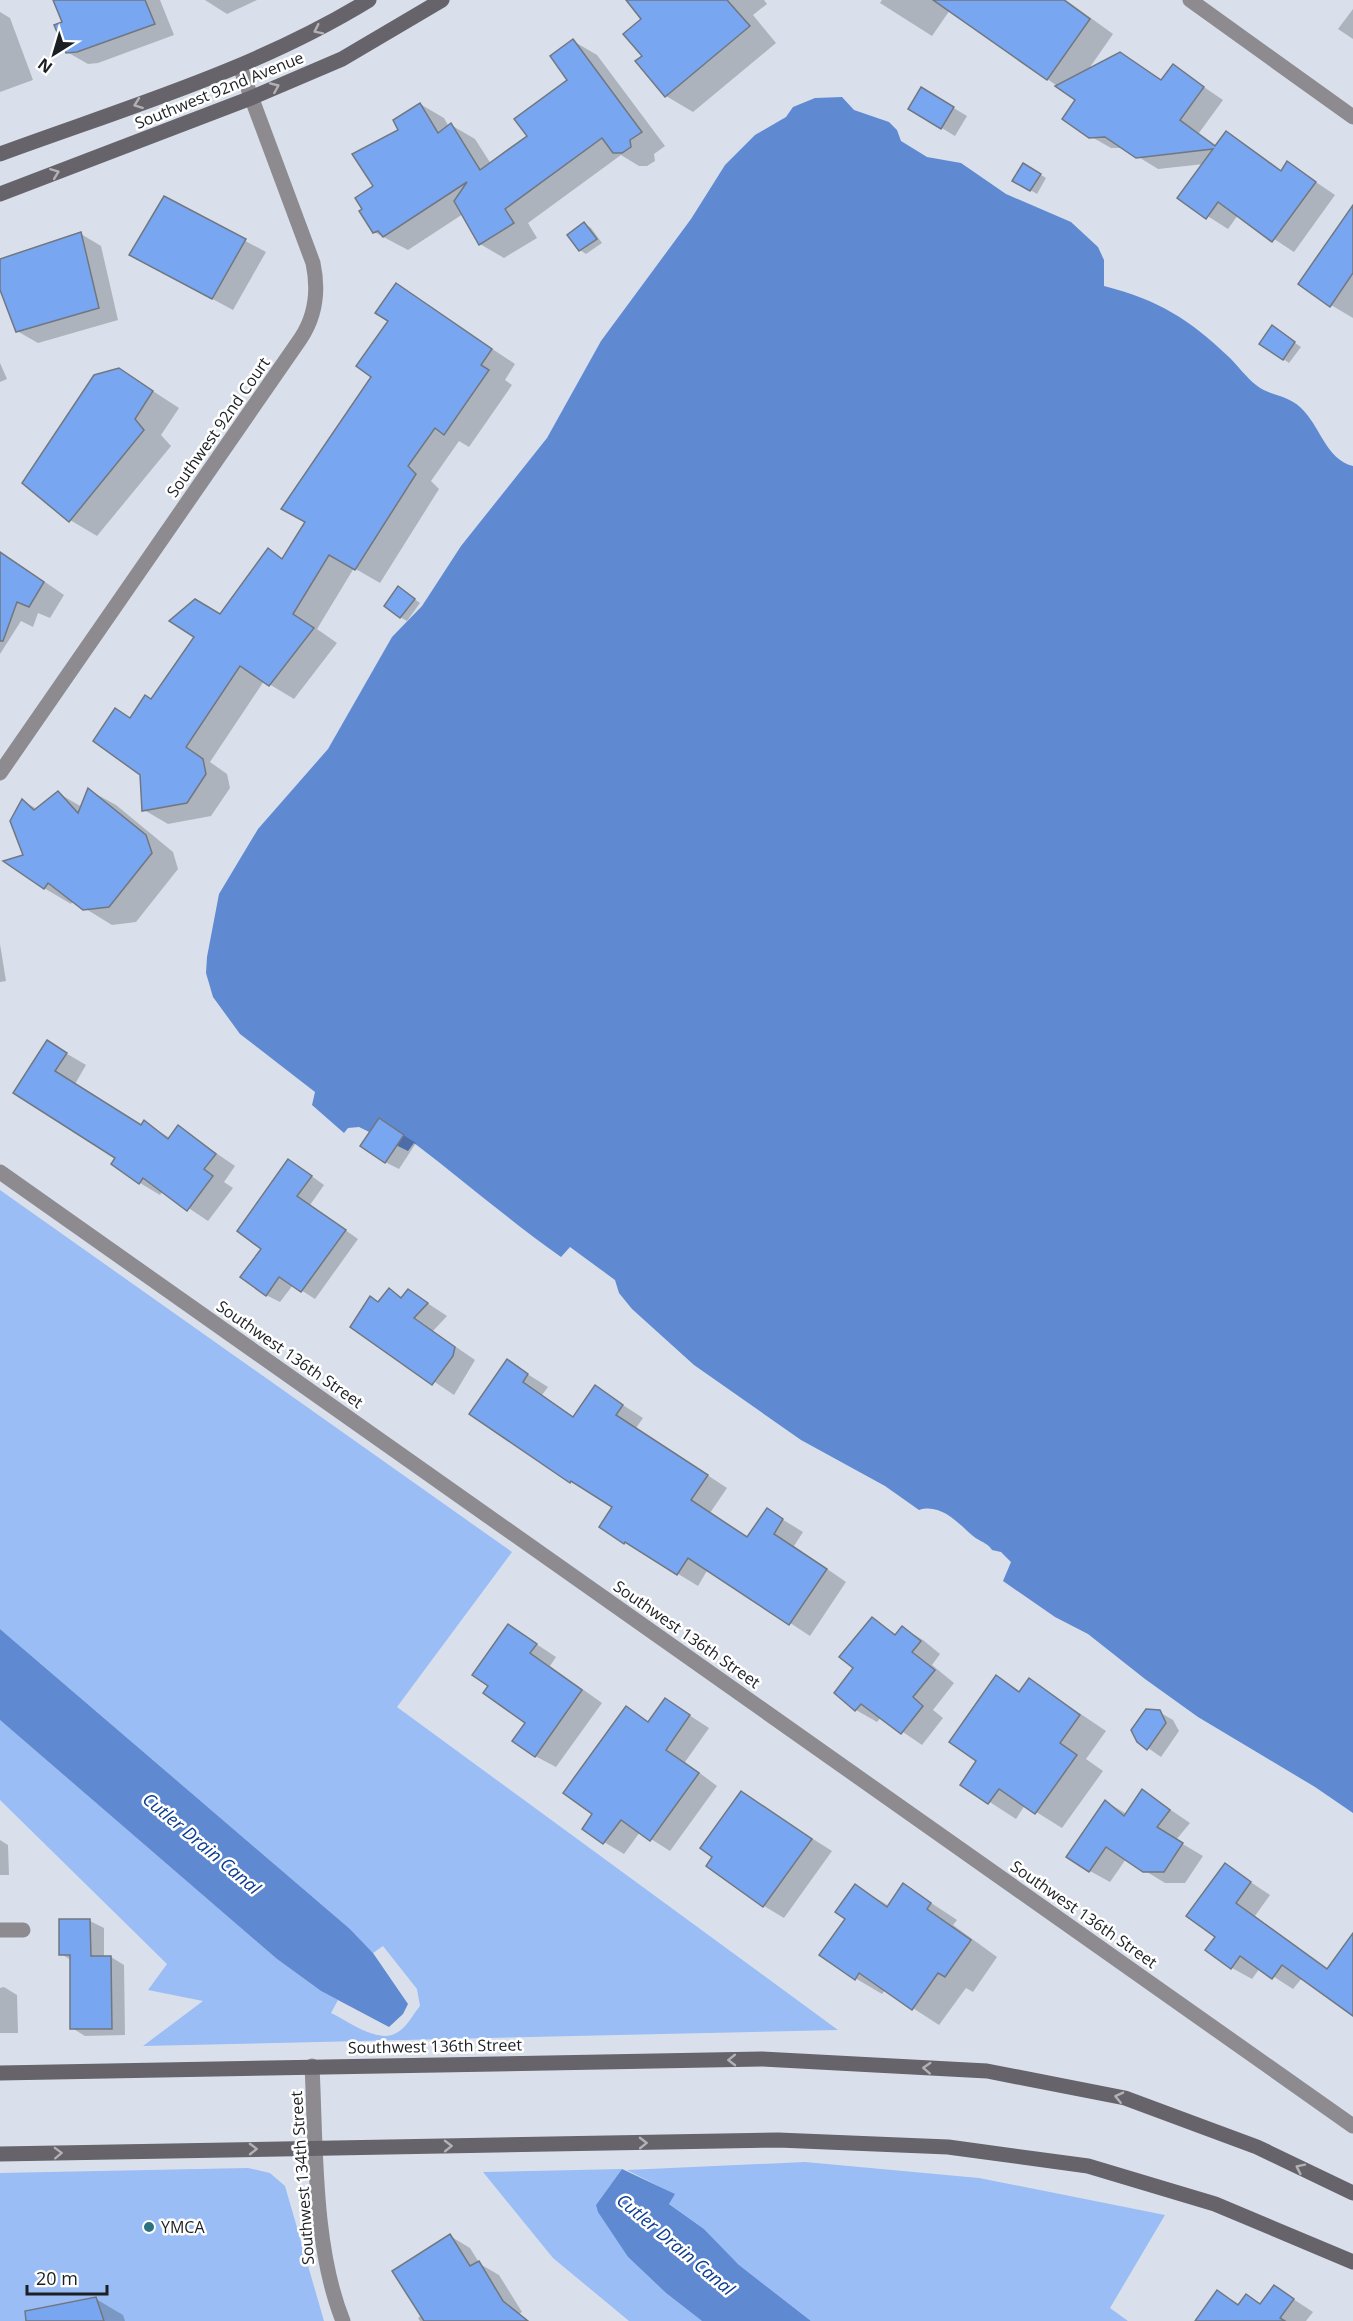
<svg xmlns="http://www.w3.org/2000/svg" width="1353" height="2321" viewBox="0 0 1353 2321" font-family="'Open Sans',sans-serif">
  <rect width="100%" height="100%" fill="#d9e0eb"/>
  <g fill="#9abdf6">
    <path d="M0,1190L512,1552L397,1707L838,2030L143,2046L203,2001L148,1990L167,1964L0,1800V1720L277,1959L321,1991L338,2000L331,2013C350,2022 379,2045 398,2032C407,2027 413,2014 420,2006L417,1989L383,1946L373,1953L350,1929L0,1629Z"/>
    <polygon points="805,2162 979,2178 1165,2215 1110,2308 1128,2321 811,2321 739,2265 704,2229 668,2203 674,2194 627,2170"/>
    <polygon points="248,2168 270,2173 285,2186 324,2321 0,2321 0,2173"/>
    <polygon points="622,2169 596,2205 628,2257 666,2293 702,2321 629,2321 553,2258 483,2172"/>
  </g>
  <g fill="#5f89d1">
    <path d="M842,97L854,110L889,122L897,130L901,141L927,157L961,163L1006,194L1071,222L1098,247L1104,260V286C1159,300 1189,319 1230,358C1239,367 1246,377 1256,385C1269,396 1286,394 1300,407C1321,426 1325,459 1353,466V1813L1315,1787L1198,1717L1145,1679L1088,1634L1055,1617L1003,1581L1011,1562L1001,1552L992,1550C987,1542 980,1542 973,1536C958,1523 941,1503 919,1510L885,1486L801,1440L694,1365L632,1309L619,1293L615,1280L570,1247L561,1257C510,1221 464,1181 414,1143L408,1151L359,1127L348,1128L344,1133L312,1105L315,1092L240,1034L213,997L206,973L207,957L219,894L258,829L328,749L392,637L422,606L461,546L547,438L601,341L691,219L725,165L755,135L786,117L793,107L815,98Z"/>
    <polygon points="0,1629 350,1929 373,1953 408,2004 403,2014 389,2027 321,1991 277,1959 0,1720"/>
    <polygon points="622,2169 675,2194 669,2204 704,2229 739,2265 811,2321 702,2321 666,2293 628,2257 598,2212 596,2205"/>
  </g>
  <g fill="#0003">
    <polygon points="55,0 160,0 174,35 98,63 88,64 67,52 64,23"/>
    <polygon points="205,0 257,0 227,14"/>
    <polygon points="627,0 764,0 767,4 753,15 776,43 693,112 666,96 644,56 643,19"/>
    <polygon points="882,0 1066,0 1113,34 1088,70 1120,54 1163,81 1173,66 1223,100 1199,133 1217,146 1226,133 1282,171 1288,163 1335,195 1294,252 1238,215 1228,229 1179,198 1204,164 1158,169 1124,148 1111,148 1090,136 1077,100 950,10 932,36 880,3"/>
    <polygon points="1353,9 1353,39 1338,29"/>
    <polygon points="0,12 10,18 33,80 0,92"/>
    <polygon points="573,41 597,55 665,146 654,154 655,161 647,166 639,166 621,155 528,223 537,238 504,258 480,244 463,214 408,250 374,232 375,186 400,130 420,104 444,118 449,127 451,125 475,139 491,164 529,137 569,80"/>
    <polygon points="922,89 967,116 955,136 910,109"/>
    <polygon points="1024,165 1046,178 1037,194 1014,180"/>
    <polygon points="165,198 266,252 233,310 151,266"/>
    <polygon points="1353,218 1353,318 1331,305"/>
    <polygon points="585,224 591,228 602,243 586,254 580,250 569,236"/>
    <polygon points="81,234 101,246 118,320 38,343 17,331 0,286 0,261"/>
    <polygon points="397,285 515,364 505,380 512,385 469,447 459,441 431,481 439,489 380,583 354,568 317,629 337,643 294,699 264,681 210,762 227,774 230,788 211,816 168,824 144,810 142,774 131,719 152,701 221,616 268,550 283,559 307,522 373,376 390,321"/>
    <polygon points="1278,331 1301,347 1289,363 1283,359"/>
    <polygon points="0,363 7,379 0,382"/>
    <polygon points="119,369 179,408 161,435 171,446 97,536 70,520"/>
    <polygon points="0,551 64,595 50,618 38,613 33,627 21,621 0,654"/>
    <polygon points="405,592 420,603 407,621 400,617"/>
    <polygon points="89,790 116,805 173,852 178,869 136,922 112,925 73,901 71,904 44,888 25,855 23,801 37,809 58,793 82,807"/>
    <polygon points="0,944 6,981 0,982"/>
    <polygon points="47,1042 86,1065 75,1084 142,1126 144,1122 170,1138 178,1127 235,1166 224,1182 233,1188 208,1221 163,1191 160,1195 140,1183 113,1163 117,1158 15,1092"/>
    <polygon points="379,1120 416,1143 399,1169 385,1162"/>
    <polygon points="302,1169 324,1185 310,1205 358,1239 315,1299 293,1285 280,1302 266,1295 263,1248"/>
    <polygon points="389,1290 403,1298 409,1291 447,1316 433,1331 475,1360 454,1395 352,1326"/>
    <polygon points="507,1361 548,1387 542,1395 574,1417 595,1387 643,1418 636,1428 727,1488 710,1513 749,1538 767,1510 803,1532 794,1546 846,1582 810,1636 708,1569 698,1586 601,1527 614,1507 571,1482"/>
    <polygon points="872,1619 897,1635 903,1628 923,1640 940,1654 932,1665 954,1683 933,1710 943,1718 922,1745 881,1717 877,1722 856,1710 836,1693 856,1668"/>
    <polygon points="509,1626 556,1657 550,1666 602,1703 556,1767 535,1756 527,1722 490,1686"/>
    <polygon points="996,1677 1021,1692 1030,1680 1106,1731 1086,1759 1103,1771 1062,1828 1025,1805 1016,1819 962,1784 979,1761"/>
    <polygon points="666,1700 709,1728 685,1762 717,1786 670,1851 640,1832 624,1854 604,1842 595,1814 626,1708 649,1722"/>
    <polygon points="1159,1712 1173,1720 1179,1731 1161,1757 1138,1741"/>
    <polygon points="1143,1791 1190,1823 1176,1840 1203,1856 1185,1883 1165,1883 1126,1859 1110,1882 1090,1871 1106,1802 1127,1814"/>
    <polygon points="741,1793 832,1851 784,1918 764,1906"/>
    <polygon points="0,1840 8,1845 9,1875 0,1875"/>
    <polygon points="1225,1865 1270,1895 1255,1916 1329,1969 1353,1938 1353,2015 1302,1978 1293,1989 1260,1968 1252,1979 1232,1968 1217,1937"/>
    <polygon points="904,1885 957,1920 953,1925 997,1957 973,1992 966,1988 939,2025 885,1990 882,1994 855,1978 847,1919 856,1886 889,1906"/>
    <polygon points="90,1921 104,1928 104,1957 111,1957 124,1965 125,2035 85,2036 72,2028 71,1960 61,1954"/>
    <polygon points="4,1987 17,1995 18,2033 0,2033 0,1988"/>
    <polygon points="450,2236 470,2248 480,2264 499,2275 522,2312 509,2321 420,2321 418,2318 422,2315"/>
    <polygon points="1275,2287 1313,2312 1306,2321 1199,2321 1218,2292 1239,2304 1247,2296 1262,2304"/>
    <polygon points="96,2299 123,2315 125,2321 29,2321"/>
  </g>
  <g fill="#78a6f0" stroke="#717780" stroke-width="1.5">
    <polygon points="53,0 145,0 155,24 77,52 66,53 54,25 62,22"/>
    <polygon points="626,0 727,0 750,26 665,97 635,61 642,56 623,34 641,19"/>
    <polygon points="933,0 1064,0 1090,19 1047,80"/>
    <polygon points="573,39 642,132 630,140 631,147 622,153 613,153 602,138 505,209 514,223 479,245 454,201 467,182 383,237 378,231 373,233 359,211 362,209 355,198 373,186 352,154 398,130 393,120 420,103 438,133 451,123 480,170 527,136 514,119 567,80 550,56"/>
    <polygon points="1120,52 1161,80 1173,64 1204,87 1180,120 1215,146 1226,131 1281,171 1287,161 1316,182 1272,242 1218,202 1206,219 1177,198 1213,149 1136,158 1105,137 1089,138 1062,119 1075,100 1055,86"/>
    <polygon points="921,87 954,107 941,129 908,109"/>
    <polygon points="1023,163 1041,174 1030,191 1012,181"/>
    <polygon points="164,196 246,239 212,299 129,255"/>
    <polygon points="1353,205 1353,273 1330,307 1298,284"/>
    <polygon points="584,222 597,239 579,251 567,235"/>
    <polygon points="81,232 99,308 16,332 0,290 0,259"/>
    <polygon points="396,283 492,349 481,365 489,370 444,435 435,428 408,466 416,474 355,570 329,555 293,614 314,628 269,686 240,666 186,747 203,759 206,774 187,803 142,811 140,775 93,741 115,708 130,718 145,695 151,699 194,637 169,621 195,599 220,614 268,548 282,559 305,522 281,509 371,377 356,366 388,321 375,313"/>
    <polygon points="1272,325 1295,342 1283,360 1259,344"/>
    <polygon points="119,368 153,391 135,419 144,430 69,522 22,483 94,375"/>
    <polygon points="0,552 44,582 29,607 17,602 3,641 0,641"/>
    <polygon points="398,586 415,599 400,618 384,606"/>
    <polygon points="88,788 146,835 152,853 109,907 83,910 48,883 44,889 3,861 23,855 10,821 22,799 34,810 58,791 78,813"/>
    <polygon points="47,1040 67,1053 55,1071 141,1125 144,1120 168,1139 178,1125 216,1154 204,1169 213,1176 187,1211 143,1178 139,1184 111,1164 115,1158 13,1093"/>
    <polygon points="379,1118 404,1135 385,1163 360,1146"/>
    <polygon points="288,1159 312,1176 297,1196 346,1230 301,1292 279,1277 266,1296 240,1277 261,1249 237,1231"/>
    <polygon points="389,1288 401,1298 408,1289 428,1303 414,1318 455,1347 453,1356 432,1385 350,1327 370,1296 378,1302"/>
    <polygon points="507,1359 528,1374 523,1382 573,1417 595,1385 623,1405 616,1415 708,1475 691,1500 747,1537 767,1508 783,1519 774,1534 827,1569 789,1625 688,1558 677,1575 625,1542 624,1544 599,1527 612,1507 571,1481 570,1483 469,1414"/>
    <polygon points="872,1617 895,1635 902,1626 921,1641 912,1652 935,1670 913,1697 923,1706 901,1734 861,1704 855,1711 834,1693 853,1668 839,1657"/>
    <polygon points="508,1624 537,1644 530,1653 582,1690 535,1757 512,1741 525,1723 483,1693 488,1686 472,1675"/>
    <polygon points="996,1675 1019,1692 1029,1678 1080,1715 1060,1743 1077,1755 1035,1814 999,1789 988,1804 960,1785 976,1761 949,1742"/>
    <polygon points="665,1698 690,1715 666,1750 699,1773 650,1841 621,1820 603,1844 582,1829 592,1814 563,1793 626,1706 648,1722"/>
    <polygon points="1146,1709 1160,1710 1166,1723 1147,1750 1137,1742 1131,1730"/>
    <polygon points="1142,1789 1170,1810 1157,1827 1183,1843 1164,1872 1143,1872 1106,1847 1089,1872 1066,1857 1105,1800 1124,1816"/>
    <polygon points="741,1791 812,1839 763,1907 706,1866 712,1857 700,1848"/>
    <polygon points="1225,1863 1251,1882 1236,1903 1327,1969 1353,1933 1353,2016 1282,1965 1272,1979 1240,1956 1231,1969 1205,1950 1215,1937 1186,1916"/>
    <polygon points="903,1883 931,1903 927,1909 971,1940 945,1977 938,1973 912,2010 859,1973 855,1980 819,1955 845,1919 835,1912 855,1884 887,1907"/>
    <polygon points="59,1919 90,1919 91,1956 111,1956 112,2029 70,2029 70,1955 59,1955"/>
    <polygon points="450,2234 470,2266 479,2261 503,2301 528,2321 424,2321 392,2271"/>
    <polygon points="1274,2285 1294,2299 1280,2318 1285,2321 1195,2321 1217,2290 1238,2305 1246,2294 1260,2304"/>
    <polygon points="96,2297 104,2321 26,2321 25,2311"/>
  </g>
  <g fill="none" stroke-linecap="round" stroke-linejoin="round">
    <g stroke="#8d8b90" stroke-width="15">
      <polyline points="1190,0 1353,117"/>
      <path d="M0,773L301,338C316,315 319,291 313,263L240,67"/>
      <polyline points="0,1172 1353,2126"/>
      <polyline points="0,1930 23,1930"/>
      <path d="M312,2066C316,2146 313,2247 343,2321"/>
    </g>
    <g stroke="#66636a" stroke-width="15">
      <path d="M0,154C125,108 255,70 369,0"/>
      <polyline points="0,194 251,98 342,59 442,0"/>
      <polyline points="0,2073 762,2059 987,2071 1125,2098 1257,2147 1353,2193"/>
      <polyline points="0,2154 778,2140 948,2147 1088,2166 1215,2204 1353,2262"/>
    </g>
  </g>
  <defs><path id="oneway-chevron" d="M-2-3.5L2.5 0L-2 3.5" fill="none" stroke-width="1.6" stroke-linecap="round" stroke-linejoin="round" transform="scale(1.5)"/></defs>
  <g stroke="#b2b1b4">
    <use href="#oneway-chevron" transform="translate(318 30) rotate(154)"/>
    <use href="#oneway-chevron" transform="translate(275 87) rotate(-23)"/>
    <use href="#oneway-chevron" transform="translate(138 104) rotate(160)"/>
    <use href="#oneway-chevron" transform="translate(55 173) rotate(-21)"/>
    <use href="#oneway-chevron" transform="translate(732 2060) rotate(179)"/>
    <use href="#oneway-chevron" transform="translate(927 2068) rotate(-177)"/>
    <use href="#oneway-chevron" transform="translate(1119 2097) rotate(-167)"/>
    <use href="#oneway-chevron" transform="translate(643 2143) rotate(-1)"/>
    <use href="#oneway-chevron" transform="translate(448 2146) rotate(-1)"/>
    <use href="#oneway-chevron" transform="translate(253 2149) rotate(-1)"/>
    <use href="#oneway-chevron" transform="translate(58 2153) rotate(-2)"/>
    <use href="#oneway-chevron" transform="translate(1300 2168) rotate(-154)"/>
  </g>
  <circle fill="#2b727e" stroke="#fff" stroke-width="2" cx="149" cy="2227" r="6"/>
  <g text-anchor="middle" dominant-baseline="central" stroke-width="5" stroke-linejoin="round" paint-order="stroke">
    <g font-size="16" fill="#1c1f23" stroke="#fff">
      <text transform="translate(219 90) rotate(-22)">Southwest 92nd Avenue</text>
      <text transform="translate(218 427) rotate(-55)">Southwest 92nd Court</text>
      <text transform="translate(290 1354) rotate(35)">Southwest 136th Street</text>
      <text transform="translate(687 1634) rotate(35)">Southwest 136th Street</text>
      <text transform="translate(1084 1914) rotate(35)">Southwest 136th Street</text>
      <text transform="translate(435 2046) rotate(-1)">Southwest 136th Street</text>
      <text transform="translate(302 2178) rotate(-94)">Southwest 134th Street</text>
    </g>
    <g font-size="16" fill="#1c1f23" stroke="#fff" text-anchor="start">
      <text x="161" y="2227">YMCA</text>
    </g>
    <g font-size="18" font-style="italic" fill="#0c3d92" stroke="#fff">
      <text transform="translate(202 1843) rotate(40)">Cutler Drain Canal</text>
      <text transform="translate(676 2244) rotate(40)">Cutler Drain Canal</text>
    </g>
  </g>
  <g transform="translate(54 54) rotate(217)" stroke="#ffffff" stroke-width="4.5" paint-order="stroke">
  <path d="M0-4.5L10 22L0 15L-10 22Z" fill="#1c1f23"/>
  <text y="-9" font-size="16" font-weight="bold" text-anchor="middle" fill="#1c1f23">N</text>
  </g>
  <path d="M27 2285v9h80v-9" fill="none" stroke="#1c1f23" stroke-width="3"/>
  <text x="36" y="2285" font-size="18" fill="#1c1f23" stroke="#ffffff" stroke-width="4.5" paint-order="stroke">20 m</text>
</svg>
